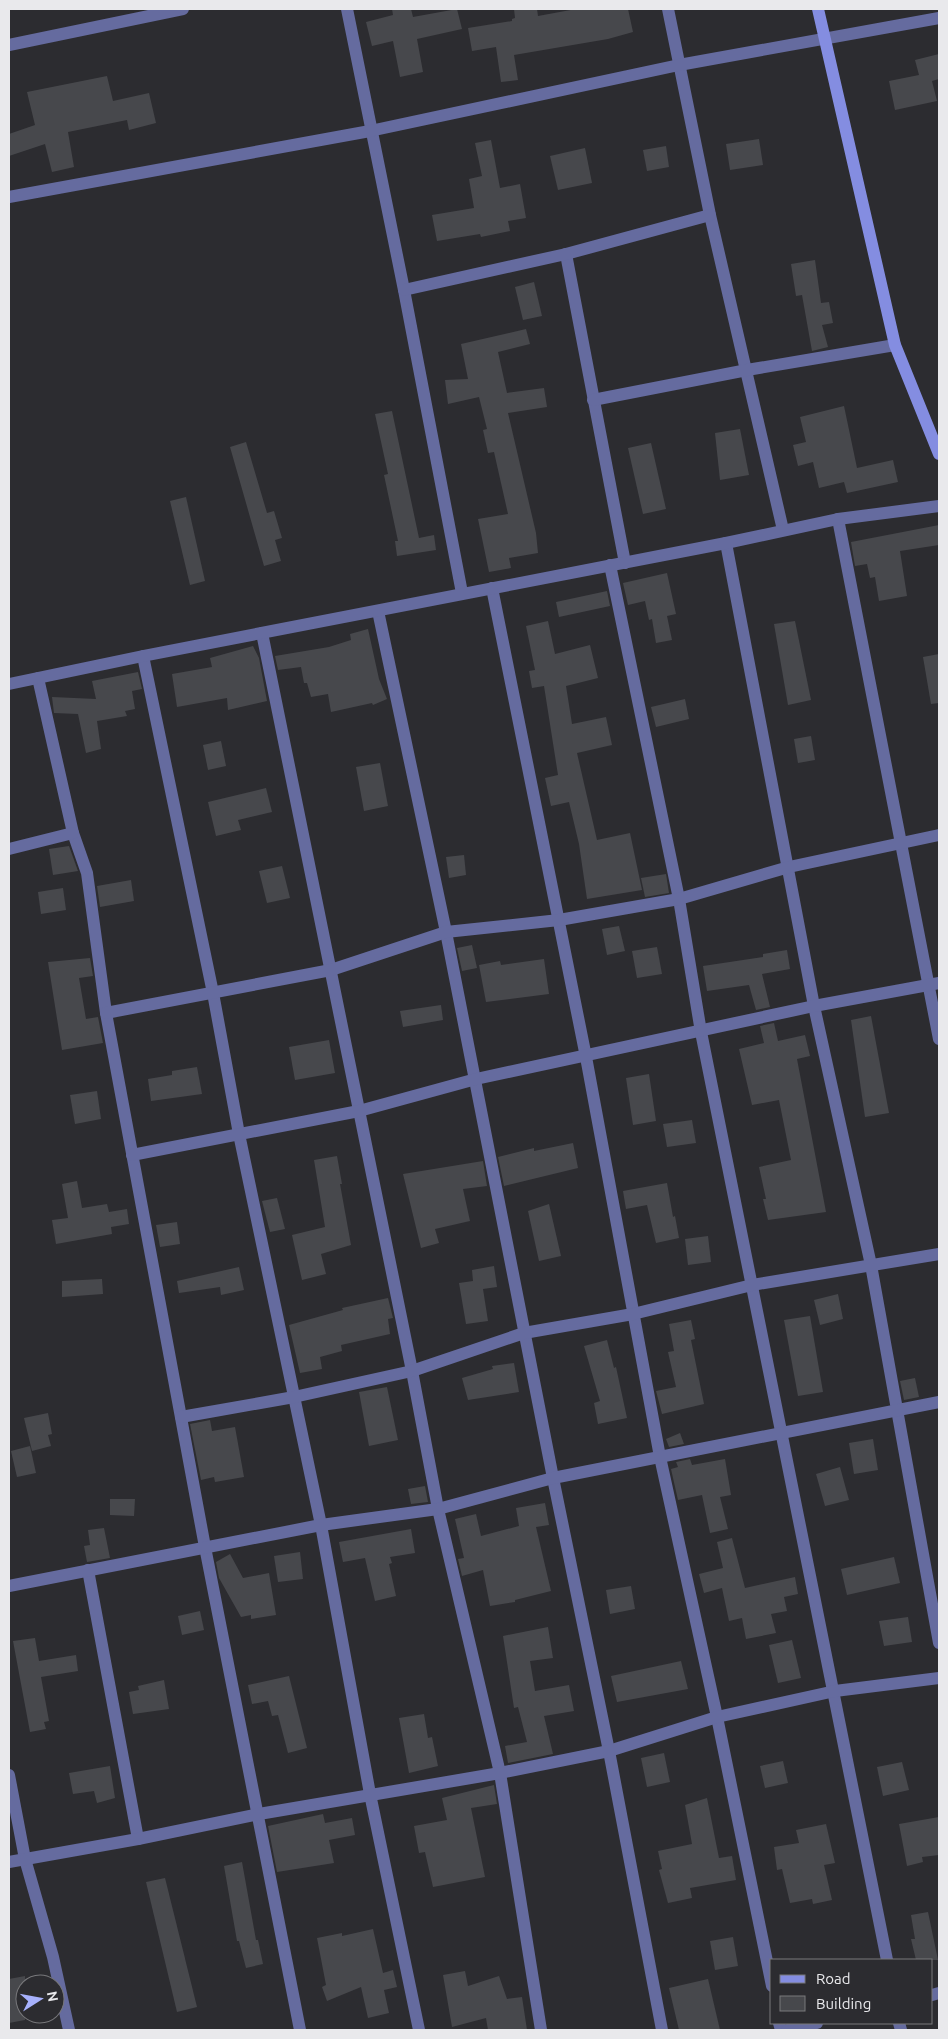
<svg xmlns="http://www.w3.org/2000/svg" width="948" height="2039" viewBox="0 0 948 2039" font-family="Ubuntu,sans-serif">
  <rect width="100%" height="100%" fill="#2c2c30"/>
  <g fill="#47484c">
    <polygon points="392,9 411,9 413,17 457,9 462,29 417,39 423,72 400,77 393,41 372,46 366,22 393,15"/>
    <polygon points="514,9 537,9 538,16 576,9 628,9 633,32 608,39 514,55 518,80 501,82 496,47 472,51 468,28 512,21 512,19 515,18"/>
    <polygon points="939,54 939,79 932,81 937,101 895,110 889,81 919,75 915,60"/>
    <polygon points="107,76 113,101 149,93 156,123 129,130 127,120 68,132 74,167 52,172 45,144 9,156 9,134 35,125 27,92"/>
    <polygon points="759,139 763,165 730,170 726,144"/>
    <polygon points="491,140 500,188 520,184 526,218 508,221 510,231 481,237 480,234 437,241 432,215 474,208 469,179 482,176 475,143"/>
    <polygon points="666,146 669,167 647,171 643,150"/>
    <polygon points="585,148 592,183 558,190 550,156"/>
    <polygon points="815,260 821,303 829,302 833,323 822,325 828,347 812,351 802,295 796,296 791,264"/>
    <polygon points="534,282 542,316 523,320 515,287"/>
    <polygon points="526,329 530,344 498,352 507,393 544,388 547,407 508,413 536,533 538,553 509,558 511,568 489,572 478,519 508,514 494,452 488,453 483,430 487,429 479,397 448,404 445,380 468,379 461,344"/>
    <polygon points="844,406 857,468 893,460 898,482 847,493 844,482 819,488 813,462 798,466 793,445 806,442 800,417"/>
    <polygon points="392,411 419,538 434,535 436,550 397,556 395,541 398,541 384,475 388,474 375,414"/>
    <polygon points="740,429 749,475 720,480 715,433"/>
    <polygon points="246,442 267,513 274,511 282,538 275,540 281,561 264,566 230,447"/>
    <polygon points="651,443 666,509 643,514 628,448"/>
    <polygon points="186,497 205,581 190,585 170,501"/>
    <polygon points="939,525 939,545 900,551 907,596 879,601 875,577 870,578 867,564 855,566 851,542"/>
    <polygon points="667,573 676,614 667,616 672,640 656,643 652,619 649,620 645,601 628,605 623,583"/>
    <polygon points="607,591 610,606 559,617 556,602"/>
    <polygon points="548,621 555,654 590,645 598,678 566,686 572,724 606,717 612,745 577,753 597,840 630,833 642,890 587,899 579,844 569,802 551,806 545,778 558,775 544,686 532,688 529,671 535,670 526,626"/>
    <polygon points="795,621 811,700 788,705 774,624"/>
    <polygon points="368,629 379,679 387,699 373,705 372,703 331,712 328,694 311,697 307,683 304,683 301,667 278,670 275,656 329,647 351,640 350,634"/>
    <polygon points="253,646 259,658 267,701 228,710 227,698 177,707 172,674 212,667 210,658"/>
    <polygon points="939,654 939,703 931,704 923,657"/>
    <polygon points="138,672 142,689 132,691 135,709 125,711 127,716 97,721 101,749 86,753 78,714 54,713 52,697 96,699 92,681"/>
    <polygon points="685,699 689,719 656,727 651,707"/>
    <polygon points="811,736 815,760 798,763 794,739"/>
    <polygon points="221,741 226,766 208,770 203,745"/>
    <polygon points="380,763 388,806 364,811 356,767"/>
    <polygon points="266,788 272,812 238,820 241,830 216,836 208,802"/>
    <polygon points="69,846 78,871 53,875 49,849"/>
    <polygon points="464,855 466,875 449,878 446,857"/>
    <polygon points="282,866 290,898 267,903 259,871"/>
    <polygon points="666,874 669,893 645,897 641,878"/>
    <polygon points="131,880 134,901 100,907 97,886"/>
    <polygon points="63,888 66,910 41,914 38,892"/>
    <polygon points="619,926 625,951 607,955 602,929"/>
    <polygon points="472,945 477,968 462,971 457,948"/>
    <polygon points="657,947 662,974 637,978 632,951"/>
    <polygon points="787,950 790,969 762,974 770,1007 756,1010 749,985 707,991 703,966 763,957 763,954"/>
    <polygon points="90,958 93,976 79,978 86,1019 98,1017 103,1043 62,1050 48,962"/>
    <polygon points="544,959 549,994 486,1002 479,965 500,961 501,965"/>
    <polygon points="441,1005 443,1020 403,1027 400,1011"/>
    <polygon points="871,1016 889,1113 865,1117 851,1020"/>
    <polygon points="774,1023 778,1041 805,1035 810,1056 797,1059 826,1212 768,1220 763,1199 766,1199 759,1167 791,1160 779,1100 752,1105 739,1049 764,1043 760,1026"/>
    <polygon points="329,1040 335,1073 295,1080 289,1047"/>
    <polygon points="197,1067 202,1094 151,1101 148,1079 172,1075 172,1071"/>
    <polygon points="649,1074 656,1121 633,1125 626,1078"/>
    <polygon points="97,1091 101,1119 75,1124 70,1095"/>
    <polygon points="692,1120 696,1143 667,1147 663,1124"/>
    <polygon points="573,1143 578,1168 504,1186 498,1157 534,1148 534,1151"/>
    <polygon points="337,1156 342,1184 340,1184 351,1245 321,1254 326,1274 302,1280 292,1235 325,1227 314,1160"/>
    <polygon points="483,1161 487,1186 463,1189 470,1221 435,1229 439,1243 421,1248 403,1174"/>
    <polygon points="77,1181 82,1208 107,1204 109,1212 127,1209 129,1224 111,1227 112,1234 56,1244 52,1220 68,1218 62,1184"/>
    <polygon points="667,1183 673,1217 675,1216 679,1238 656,1243 647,1205 626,1209 623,1191"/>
    <polygon points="277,1198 285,1229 270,1232 262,1201"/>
    <polygon points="549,1204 561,1256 539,1261 528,1211"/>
    <polygon points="177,1222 180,1244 160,1247 156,1225"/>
    <polygon points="708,1236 711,1262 688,1265 685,1239"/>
    <polygon points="494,1266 497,1287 483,1289 488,1321 466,1324 459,1283 473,1281 472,1270"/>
    <polygon points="239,1267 244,1290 221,1295 220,1287 179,1293 177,1281"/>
    <polygon points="102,1279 103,1294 62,1297 62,1281"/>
    <polygon points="838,1294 843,1319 820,1325 814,1300"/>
    <polygon points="388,1298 393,1318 388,1319 390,1334 341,1345 342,1351 320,1357 322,1369 300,1373 289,1325 343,1310 342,1308"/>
    <polygon points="810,1316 823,1392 798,1396 784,1320"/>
    <polygon points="691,1320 695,1339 691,1340 704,1404 662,1414 656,1391 676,1387 668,1352 674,1351 669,1324"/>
    <polygon points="607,1340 614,1368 616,1367 627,1418 598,1424 594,1403 600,1401 584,1346"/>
    <polygon points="514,1363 519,1392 468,1400 462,1378 493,1369 492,1366"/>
    <polygon points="915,1378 919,1397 904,1400 900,1381"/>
    <polygon points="387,1387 398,1440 369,1446 359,1392"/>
    <polygon points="48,1413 52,1434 48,1435 51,1446 32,1451 24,1418"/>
    <polygon points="210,1420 212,1431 235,1427 244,1477 215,1482 214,1477 201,1480 190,1424"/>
    <polygon points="680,1433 684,1444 669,1447 666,1439"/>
    <polygon points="873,1439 878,1470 854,1474 849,1443"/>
    <polygon points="30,1446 36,1473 17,1477 11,1451"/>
    <polygon points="690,1459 692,1465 725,1459 731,1495 720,1497 728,1529 710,1533 702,1495 678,1500 671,1469 678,1467 676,1462"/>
    <polygon points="840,1467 849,1500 825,1506 816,1474"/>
    <polygon points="425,1486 428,1502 411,1504 408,1489"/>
    <polygon points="110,1499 135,1499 134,1516 110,1515"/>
    <polygon points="545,1503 549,1525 536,1527 551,1591 515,1600 515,1602 490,1606 483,1570 462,1576 458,1559 464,1558 455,1519 476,1514 481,1536 519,1526 516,1508"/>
    <polygon points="104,1528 110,1558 87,1562 84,1546 90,1545 88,1530"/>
    <polygon points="411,1529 415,1553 390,1557 392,1563 389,1564 396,1596 375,1601 365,1558 343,1562 339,1542"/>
    <polygon points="732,1538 745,1588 795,1577 798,1594 784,1597 787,1611 771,1614 776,1633 746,1639 742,1618 729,1621 722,1588 704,1593 699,1574 723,1568 717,1542"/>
    <polygon points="300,1552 303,1579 278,1582 274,1556"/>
    <polygon points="230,1554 243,1578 269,1573 276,1615 251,1619 251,1615 241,1617 219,1578 216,1562"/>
    <polygon points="894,1557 900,1583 847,1595 841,1569"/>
    <polygon points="631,1586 635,1609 610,1614 606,1590"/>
    <polygon points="200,1611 204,1630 182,1635 178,1616"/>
    <polygon points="908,1617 912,1642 884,1646 879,1621"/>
    <polygon points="548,1627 553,1658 530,1661 535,1691 569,1685 574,1711 544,1716 553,1754 508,1763 505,1746 527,1742 518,1707 514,1708 503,1636"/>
    <polygon points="35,1638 39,1661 76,1655 78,1671 41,1677 49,1721 44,1722 46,1729 30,1732 13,1641"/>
    <polygon points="792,1640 801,1678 778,1683 769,1645"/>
    <polygon points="681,1661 688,1689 617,1702 611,1676"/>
    <polygon points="289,1676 307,1748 288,1753 278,1715 272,1716 268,1701 252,1704 248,1685"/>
    <polygon points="164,1680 169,1709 133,1714 129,1692 139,1690 138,1686"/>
    <polygon points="424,1714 428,1738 432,1737 438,1766 409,1773 399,1718"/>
    <polygon points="664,1753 670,1782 647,1787 641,1758"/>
    <polygon points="783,1761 788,1783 765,1788 760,1766"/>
    <polygon points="902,1762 909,1790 883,1796 877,1767"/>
    <polygon points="110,1766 115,1798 97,1803 94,1791 73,1794 69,1773"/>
    <polygon points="494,1785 497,1804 471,1808 485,1877 433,1887 425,1852 419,1853 414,1826 447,1820 442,1798"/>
    <polygon points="707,1798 719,1858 732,1856 736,1880 690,1888 692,1898 668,1903 659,1870 662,1869 658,1851 692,1844 685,1805"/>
    <polygon points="323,1814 325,1823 352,1818 355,1835 329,1840 334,1863 277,1872 268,1826"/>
    <polygon points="939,1817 939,1855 922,1857 923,1862 907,1866 899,1824"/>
    <polygon points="826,1824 835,1863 824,1865 832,1900 813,1904 812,1899 790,1903 782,1869 777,1870 774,1847 799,1843 796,1830"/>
    <polygon points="242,1862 256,1940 258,1940 263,1964 246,1968 239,1941 237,1941 224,1866"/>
    <polygon points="165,1878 197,2007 177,2012 146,1882"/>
    <polygon points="928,1912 938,1960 916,1960 911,1939 915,1939 911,1915"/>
    <polygon points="373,1929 383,1973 393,1970 397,1987 384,1990 389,2013 368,2018 361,1987 327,2001 322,1987 326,1985 317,1938 342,1933 342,1936"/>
    <polygon points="733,1937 738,1966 715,1970 710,1941"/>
    <polygon points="465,1971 468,1986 499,1976 507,1999 522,1997 527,2030 488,2030 486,2018 452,2027 443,1975"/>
    <polygon points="25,1976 25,2020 9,2023 9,1979"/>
    <polygon points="708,1979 720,2030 679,2030 669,1988"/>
  </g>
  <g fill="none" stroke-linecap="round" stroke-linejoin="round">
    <g stroke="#656b9f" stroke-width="12">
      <polyline points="347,9 404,290 462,593"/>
      <polyline points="668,9 710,215 783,530"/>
      <polyline points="9,45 183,9"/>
      <polyline points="9,197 370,131 679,65 939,18"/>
      <polyline points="566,254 625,563"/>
      <polyline points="404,290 566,254 710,215"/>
      <polyline points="593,400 747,370 895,345"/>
      <polyline points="838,519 939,1039"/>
      <polyline points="726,543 814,1006 871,1265 939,1643"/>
      <polyline points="610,565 679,899 701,1032 887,1960"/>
      <polyline points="492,588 586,1057 660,1457 717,1717 772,1986"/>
      <polyline points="378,611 446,932 553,1478 609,1751 662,2030"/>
      <polyline points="262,633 412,1371 438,1509 500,1773 541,2030"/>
      <polyline points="143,656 213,993 239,1134 321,1525 370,1794 419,2030"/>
      <polyline points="38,678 73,833 87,873 106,1013 205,1547 300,2030"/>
      <polyline points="9,684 143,656 726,543 838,519 939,506"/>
      <polyline points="9,849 73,833"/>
      <polyline points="106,1013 331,970 446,932 559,920 679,899 789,867 939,835"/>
      <polyline points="132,1155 359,1111 476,1079 814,1006 939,983"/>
      <polyline points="181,1417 294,1397 412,1371 524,1333 633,1314 752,1285 939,1254"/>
      <polyline points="88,1570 138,1839"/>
      <polyline points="9,1586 321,1525 438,1509 553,1478 939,1402"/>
      <polyline points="9,1775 25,1859 53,1957 69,2030"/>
      <polyline points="9,1862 138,1839 259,1814 500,1773 609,1751 717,1717 835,1691 939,1678"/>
      <polyline points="932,1995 939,1993"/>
      <polyline points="779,2023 781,2030"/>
      <polyline points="899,2023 901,2030"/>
      <polyline points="787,2030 817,2023"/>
    </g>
    <polyline stroke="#848de1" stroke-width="12" points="818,9 895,345 939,454"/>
  </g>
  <rect width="948" height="2039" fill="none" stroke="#e9e9ec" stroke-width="20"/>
  <rect x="770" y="1959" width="162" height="65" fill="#2c2c30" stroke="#78787b"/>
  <rect x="780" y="1975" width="25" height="8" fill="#848de1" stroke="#78787b"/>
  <text x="816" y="1984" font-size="15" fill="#e9e9ec">Road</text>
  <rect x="780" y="1996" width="25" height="15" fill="#47484c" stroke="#78787b"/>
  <text x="816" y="2009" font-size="15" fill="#e9e9ec">Building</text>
  <g transform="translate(40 1999) rotate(79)"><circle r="24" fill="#2c2c30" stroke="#78787b"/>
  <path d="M0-4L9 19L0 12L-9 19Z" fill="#a7b1fc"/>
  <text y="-8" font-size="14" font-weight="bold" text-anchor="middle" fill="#e9e9ec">N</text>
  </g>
</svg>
